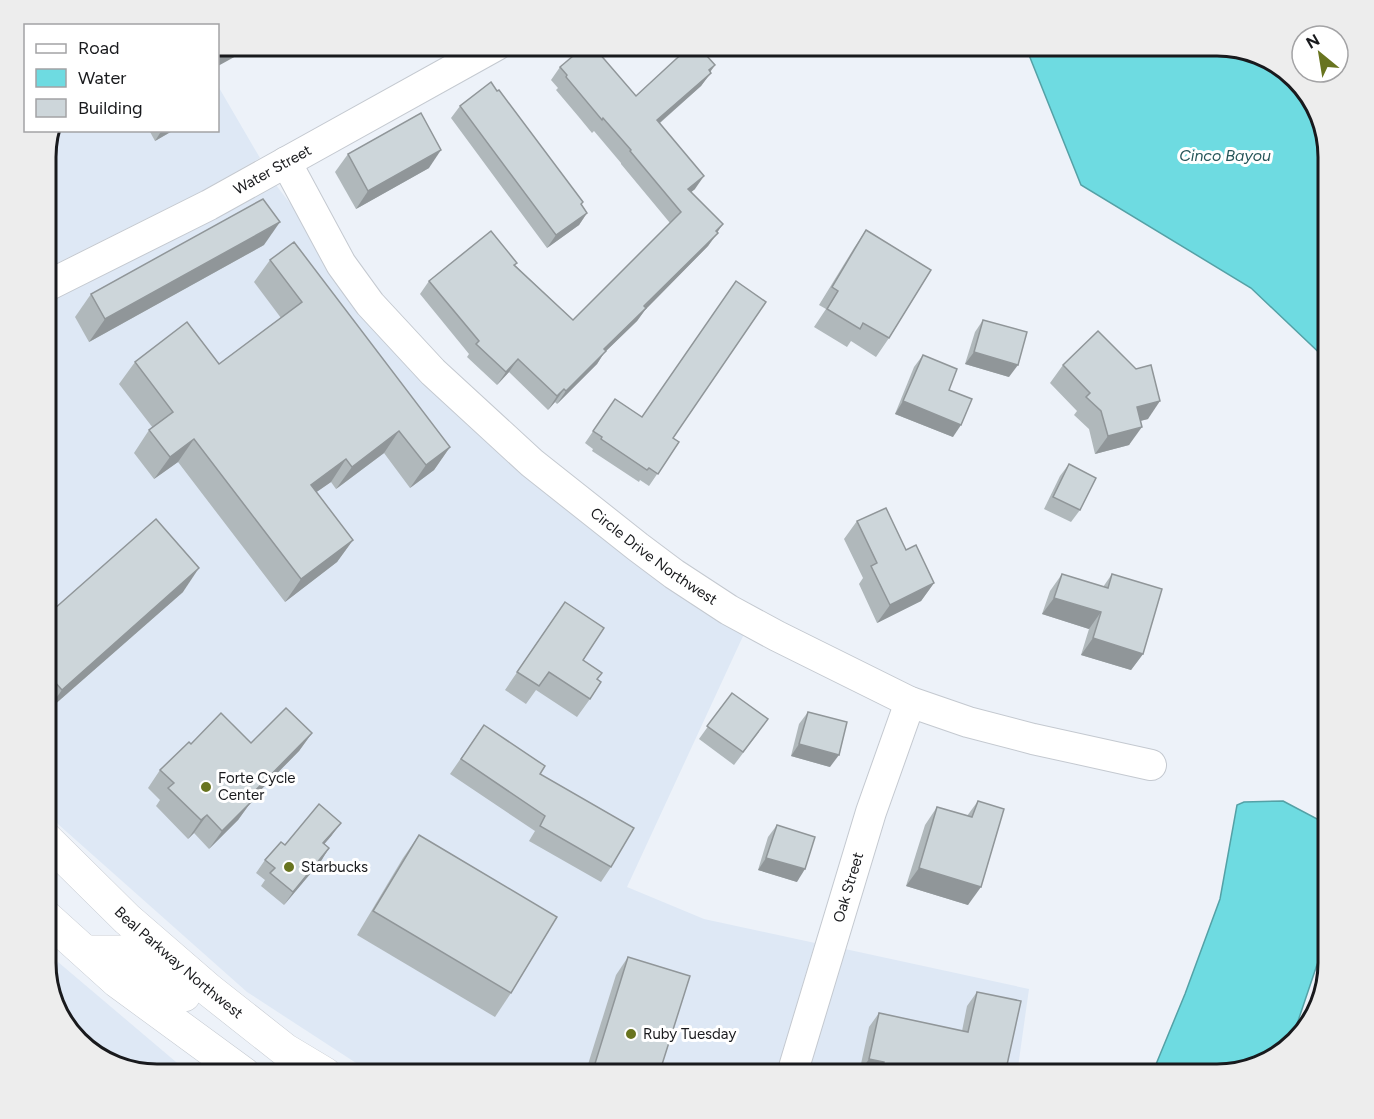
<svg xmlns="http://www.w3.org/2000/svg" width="1374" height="1119" viewBox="0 0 1374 1119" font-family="Figtree,sans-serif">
  <rect width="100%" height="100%" fill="#edf2f9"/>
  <g fill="#dee8f5">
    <polygon points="218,86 260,158 202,191 45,269 45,149 50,131 218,130"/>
    <polygon points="276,185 299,215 329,271 744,634 627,887 704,919 815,943 783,1050 777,1074 373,1074 247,992 59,825 45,808 45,304 217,218"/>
    <polygon points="845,949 1029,989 1017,1074 807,1074"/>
    <polygon points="45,951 176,1062 192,1074 156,1074 83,1047 57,1012 45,970"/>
  </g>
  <g fill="#6edbe1" stroke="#54a1a6" stroke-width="1.5">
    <polygon points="1025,45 1218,45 1291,72 1318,107 1329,156 1329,362 1251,288 1081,185"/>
    <polygon points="1283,801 1321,821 1329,845 1329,915 1326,938 1295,1030 1287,1047 1267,1063 1218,1074 1152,1074 1185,994 1220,899 1237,805 1244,802"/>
  </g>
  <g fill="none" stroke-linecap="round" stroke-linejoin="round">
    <defs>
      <g id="street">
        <path id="s1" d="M286,162L341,264L370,304L433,372L532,463L638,547L674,574L729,610L777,636L910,702L968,722L1033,739L1151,765"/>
        <path id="s2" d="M45,287L209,205L497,45"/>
        <path id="s3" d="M792,1074L871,812L910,702"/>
      </g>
      <g id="primary">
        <path id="s4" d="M45,838L127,919L209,990L285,1050L325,1074"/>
        <polyline points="45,916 117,981 244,1074"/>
        <polyline points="86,952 127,952 184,995"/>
      </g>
    </defs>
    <use href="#street" stroke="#c4c9d0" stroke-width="32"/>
    <use href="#primary" stroke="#c4c9d0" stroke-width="34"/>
    <use href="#street" stroke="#fff" stroke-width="30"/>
    <use href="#primary" stroke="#fff" stroke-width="33"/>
  </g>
  <g fill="#b0b8bb">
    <polygon points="691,50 715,65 701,86 660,123 695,189 691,192 718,233 708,246 645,310 637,321 604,353 597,364 557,404 555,402 548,410 509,372 497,385 467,357 469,354 420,294 429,281 517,263 515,265 573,320 670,223 621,164 621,163 594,131 592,133 578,116 556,90 558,88 551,80 560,67 636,96"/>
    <polygon points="460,106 583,202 581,204 587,213 579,225 547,248 451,118"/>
    <polygon points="149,130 174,130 155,141"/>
    <polygon points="348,154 429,168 356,209 335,172"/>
    <polygon points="866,230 889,338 876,357 851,341 847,347 814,327 826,309 819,305 854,248"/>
    <polygon points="264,245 89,342 75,317 91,294"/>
    <polygon points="270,260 450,447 434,470 410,488 384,453 336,489 331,482 316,492 353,540 337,562 285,602 178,462 154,479 134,453 149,430 153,428 119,384 135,362 219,364 281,318 254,282"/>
    <polygon points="983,320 1009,377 965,364 975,332"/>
    <polygon points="923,355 949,390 953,437 895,414 914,367"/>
    <polygon points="1063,365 1148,419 1140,421 1129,445 1095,454 1089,429 1074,415 1077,411 1050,383"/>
    <polygon points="615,399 679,442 649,486 640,480 639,482 592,451 593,449 585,443"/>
    <polygon points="1069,464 1080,510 1071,522 1044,509 1060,476"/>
    <polygon points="857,521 906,550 934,583 921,601 877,623 859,584 863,578 844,539"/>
    <polygon points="1062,574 1103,587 1112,574 1143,654 1131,670 1081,655 1089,629 1042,614 1050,591"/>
    <polygon points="183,592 45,713 45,617"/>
    <polygon points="565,602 583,660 597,679 590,699 577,717 536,690 526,704 505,690"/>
    <polygon points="732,693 759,732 734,765 699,739"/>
    <polygon points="808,712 830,767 791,756 799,724"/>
    <polygon points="484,725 540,774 611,867 601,882 529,841 535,831 450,774"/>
    <polygon points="312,733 299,751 250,801 251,802 238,820 209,849 194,833 188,839 156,806 160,800 148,788 160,770 191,744 251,743"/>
    <polygon points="978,801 968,905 906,886 925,825 937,807 967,816"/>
    <polygon points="777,825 797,882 758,870 768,837"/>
    <polygon points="332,835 324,844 329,848 321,861 284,905 261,886 265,880 256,873 265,860 285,845"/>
    <polygon points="419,835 511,993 495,1017 357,935 403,858"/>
    <polygon points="628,957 659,1074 585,1074 616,975"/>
    <polygon points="977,992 1005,1074 859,1073 869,1027 879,1013 962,1031 967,1006"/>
  </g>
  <g fill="#909699">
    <polygon points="234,45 256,45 218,66 218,54"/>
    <polygon points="715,65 706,77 711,73 701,86 648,133 657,120"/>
    <polygon points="162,130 174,130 155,141"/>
    <polygon points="441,150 429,168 356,209 368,191"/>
    <polygon points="704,176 695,189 679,202 688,189"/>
    <polygon points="587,213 579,225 547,248 556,235"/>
    <polygon points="280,222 264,245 89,342 105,319"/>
    <polygon points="723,224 708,246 645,310 637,321 604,353 597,364 557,404 566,391 604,349"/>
    <polygon points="974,352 1018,365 1009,377 965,364"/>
    <polygon points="518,359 509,372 497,385 506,372"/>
    <polygon points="564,389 555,402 548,410 557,396"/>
    <polygon points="903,401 961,425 953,437 895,414"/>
    <polygon points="1160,401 1148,419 1124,425 1137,407"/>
    <polygon points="1142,427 1129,445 1095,454 1108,436"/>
    <polygon points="399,431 384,453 336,489 352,467"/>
    <polygon points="194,439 178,462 154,479 170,457"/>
    <polygon points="450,447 434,470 410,488 426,465"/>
    <polygon points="346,459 331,482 295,507 311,485"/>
    <polygon points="353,540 337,562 285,602 301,579"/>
    <polygon points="199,568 183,592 45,713 62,690"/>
    <polygon points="934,583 921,601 877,623 890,605"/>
    <polygon points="1054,598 1101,612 1089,629 1042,614"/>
    <polygon points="1093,638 1143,654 1131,670 1081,655"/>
    <polygon points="312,733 299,751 234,817 247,799"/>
    <polygon points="799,744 839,755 830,767 791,756"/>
    <polygon points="251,802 238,820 209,849 222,831"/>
    <polygon points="207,815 194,833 188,839 201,820"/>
    <polygon points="341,823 332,835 315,855 323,843"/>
    <polygon points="329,848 321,861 284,905 293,892"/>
    <polygon points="766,858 805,869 797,882 758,870"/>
    <polygon points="919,868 981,887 968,905 906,886"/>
    <polygon points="869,1059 884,1062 876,1074 859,1073"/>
    <polygon points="921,1068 951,1074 917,1074"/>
    <polygon points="593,1070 605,1074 591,1074"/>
  </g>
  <g fill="#cdd6da" stroke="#909699" stroke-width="1.5">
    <polygon points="218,45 234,45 218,54"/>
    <polygon points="586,45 592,45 636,96 676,59 689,48 691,50 697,45 715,65 709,70 711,73 657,120 704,176 688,189 723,224 716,231 718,233 644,306 646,308 604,349 606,351 566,391 564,389 557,396 518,359 506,372 476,344 479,341 429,281 491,231 517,263 514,265 573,320 681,212 630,151 631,150 603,118 602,120 566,77 567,75 560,67"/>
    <polygon points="491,82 497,91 499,90 583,202 581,204 587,213 556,235 460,106"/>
    <polygon points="421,113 441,150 368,191 348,154"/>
    <polygon points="263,199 280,222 105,319 91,294"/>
    <polygon points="866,230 931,270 889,338 863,323 860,329 827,309 838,291 832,287"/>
    <polygon points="294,242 450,447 426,465 399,431 352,467 346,459 311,485 353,540 301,579 194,439 170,457 149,430 173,412 135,362 187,322 219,364 302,302 270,260"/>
    <polygon points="736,281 766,302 673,438 679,442 658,474 649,468 647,470 601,439 602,437 593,431 615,399 642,417"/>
    <polygon points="983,320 1027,332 1018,365 974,352"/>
    <polygon points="1098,331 1136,369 1151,365 1160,401 1137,407 1142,427 1108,436 1101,411 1086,397 1090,393 1063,365"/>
    <polygon points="923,355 957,369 949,390 972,399 961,425 903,401"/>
    <polygon points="1069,464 1096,478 1080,510 1053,497"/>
    <polygon points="886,508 906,550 916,545 934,583 890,605 871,566 877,563 857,521"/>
    <polygon points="156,519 199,568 62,690 45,671 45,617"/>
    <polygon points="1062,574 1108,588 1112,574 1162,589 1143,654 1093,638 1101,612 1054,598"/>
    <polygon points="565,602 604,628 583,660 602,673 597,679 601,682 590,699 549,672 539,686 517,672"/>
    <polygon points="732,693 768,719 743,752 707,726"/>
    <polygon points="286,708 312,733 247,799 251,802 222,831 207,815 201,820 168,788 174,783 160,770 189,742 191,744 221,713 251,743"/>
    <polygon points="808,712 847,722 839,755 799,744"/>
    <polygon points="484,725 545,766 540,774 634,828 611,867 540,826 545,816 461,759"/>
    <polygon points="978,801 1004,809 981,887 919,868 937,807 972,817"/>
    <polygon points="319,804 341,823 323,843 329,848 293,892 270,873 275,868 265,860 281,842 285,845"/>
    <polygon points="777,825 815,837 805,869 766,858"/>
    <polygon points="419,835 557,917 511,993 373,911"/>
    <polygon points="628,957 690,976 659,1074 605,1074 593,1070"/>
    <polygon points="977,992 1021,1001 1005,1074 951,1074 921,1068 920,1074 881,1074 884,1062 869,1059 879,1013 968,1032"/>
  </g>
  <g fill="#68741f" stroke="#fff" stroke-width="2">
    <circle cx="206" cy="787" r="6"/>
    <circle cx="289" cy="867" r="6"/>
    <circle cx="631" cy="1034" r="6"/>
  </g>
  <g text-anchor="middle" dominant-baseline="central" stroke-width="6" stroke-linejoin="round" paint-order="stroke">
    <g font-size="15" fill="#191a1d" stroke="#fff">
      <text stroke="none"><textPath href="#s2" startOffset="256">Water Street</textPath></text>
      <text stroke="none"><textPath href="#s1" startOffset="546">Circle Drive Northwest</textPath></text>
      <text stroke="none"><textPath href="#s3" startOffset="195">Oak Street</textPath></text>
      <text stroke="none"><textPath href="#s4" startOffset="183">Beal Parkway Northwest</textPath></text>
    </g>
    <g font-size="15" fill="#191a1d" stroke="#fff" text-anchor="start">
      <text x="218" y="778">Forte Cycle<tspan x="218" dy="17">Center</tspan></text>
      <text x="301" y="867">Starbucks</text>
      <text x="643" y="1034">Ruby Tuesday</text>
    </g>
    <g font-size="16" font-style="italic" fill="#265659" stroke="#fff">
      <text x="1225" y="155">Cinco Bayou</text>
    </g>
  </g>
  <path d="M0 0H1374V1119H0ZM157 56H1217A101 101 0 0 1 1318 157V963A101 101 0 0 1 1217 1064H157A101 101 0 0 1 56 963V157A101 101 0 0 1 157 56Z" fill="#ededed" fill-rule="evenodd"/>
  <path fill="none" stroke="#191a1d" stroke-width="3" d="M157 56H1217A101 101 0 0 1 1318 157V963A101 101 0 0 1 1217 1064H157A101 101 0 0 1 56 963V157A101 101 0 0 1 157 56Z"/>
  <rect x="24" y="24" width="195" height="108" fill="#ffffff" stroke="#a3a3a5" stroke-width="1.5"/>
  <rect x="36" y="44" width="30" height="9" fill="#ffffff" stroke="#a3a3a5" stroke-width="1.5"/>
  <text x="78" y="54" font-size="18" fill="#191a1d">Road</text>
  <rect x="36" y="69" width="30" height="18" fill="#6edbe1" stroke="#a3a3a5" stroke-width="1.5"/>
  <text x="78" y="84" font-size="18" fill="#191a1d">Water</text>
  <rect x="36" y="99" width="30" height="18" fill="#cdd6da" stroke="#a3a3a5" stroke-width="1.5"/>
  <text x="78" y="114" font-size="18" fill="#191a1d">Building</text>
  <g transform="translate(1320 54) rotate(330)"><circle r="28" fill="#ffffff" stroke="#a3a3a5" stroke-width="1.5"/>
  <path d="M0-4.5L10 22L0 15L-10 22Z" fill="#68741f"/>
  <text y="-9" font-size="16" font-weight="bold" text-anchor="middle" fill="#191a1d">N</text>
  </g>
</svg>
